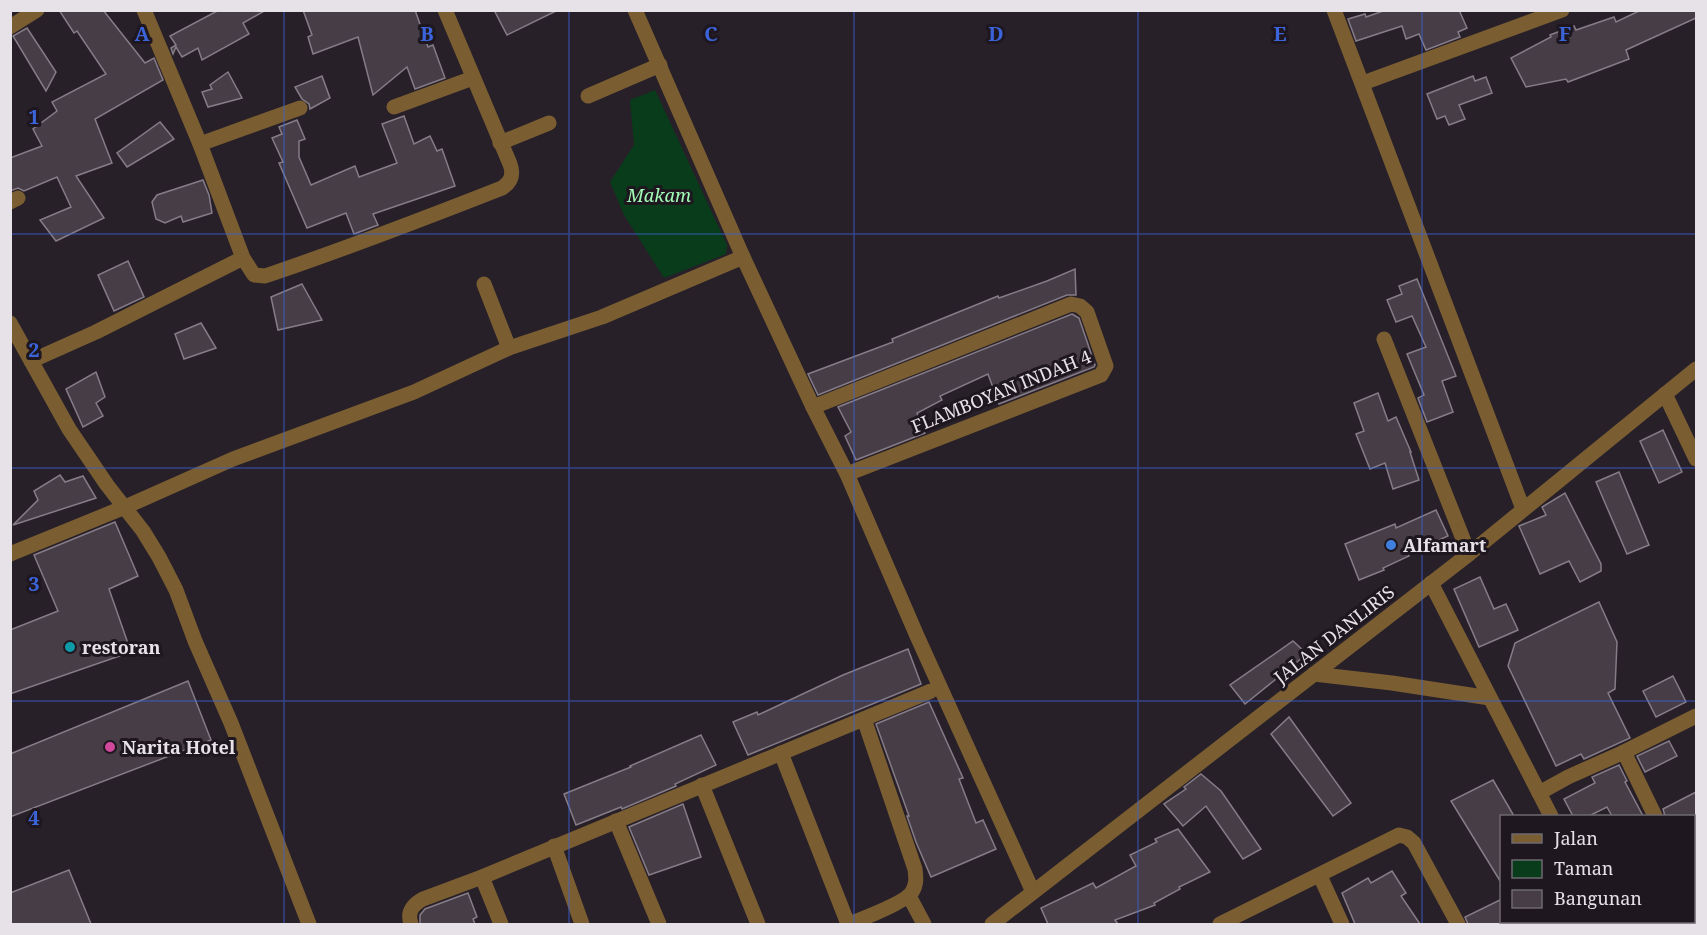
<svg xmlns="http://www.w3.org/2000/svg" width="1707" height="935" viewBox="0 0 1707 935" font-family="'Noto Serif',serif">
  <rect width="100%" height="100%" fill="#282029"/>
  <polygon fill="#093c1b" points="655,90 727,245 726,254 721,256 664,278 624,215 610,182 634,145 630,100"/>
  <g fill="#463d47" stroke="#857c87" stroke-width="1.5">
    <polygon points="59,10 103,10 145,63 154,58 163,80 95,119 112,163 76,176 104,218 56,241 40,220 71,207 57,177 24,191 18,188 10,191 10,158 42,146 33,129 57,111 52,102 106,74 77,31 74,33"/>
    <polygon points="219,10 266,10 243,23 249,34 202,60 198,48 182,57 176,47 173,54 171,48 176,45 170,36"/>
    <polygon points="303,10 415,10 428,47 433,45 445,78 415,89 407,67 373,95 358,37 313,54 308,37 312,35"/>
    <polygon points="494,10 558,10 507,35"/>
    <polygon points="1386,10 1459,10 1467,28 1458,32 1460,37 1426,50 1419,34 1406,39 1402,26 1356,41 1348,19 1365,14 1366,17"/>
    <polygon points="1641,10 1696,10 1696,18 1626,50 1629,59 1568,82 1566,79 1526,87 1511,58 1551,37 1550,35 1574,26 1576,30 1614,17 1616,22"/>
    <polygon points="27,28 56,72 46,91 13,36"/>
    <polygon points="228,72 242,98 208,107 202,92 212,89 210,85"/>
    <polygon points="322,76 330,98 310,109 309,104 302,99 295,87"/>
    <polygon points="1473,76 1475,81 1486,77 1492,93 1459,105 1465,119 1449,125 1445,116 1437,119 1427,94"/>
    <polygon points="404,116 414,144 430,136 437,151 442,149 455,186 373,214 378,225 354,234 346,213 307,228 279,163 283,162 272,138 282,134 279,127 297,120 305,139 299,141 299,157 311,185 355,166 359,177 397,163 382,124"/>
    <polygon points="160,122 174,139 127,167 117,153"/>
    <polygon points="203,180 209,195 212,213 183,222 181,216 165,223 156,219 152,202 157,195"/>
    <polygon points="128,261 144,297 114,311 98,275"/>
    <polygon points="1075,269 1076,295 1067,295 818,395 808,374 893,342 892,339 998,296 999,298 1047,281"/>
    <polygon points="1417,279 1456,376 1442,381 1453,412 1427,422 1418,398 1424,395 1407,354 1426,347 1412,316 1396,322 1387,300 1402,294 1399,286"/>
    <polygon points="302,284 322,320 278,330 271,297"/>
    <polygon points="1072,314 1079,318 1095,365 1094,367 999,404 988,374 940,396 942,400 917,413 925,433 856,460 845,436 851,432 838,407"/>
    <polygon points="201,323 216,348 184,359 175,334"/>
    <polygon points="96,372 105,397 96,403 103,416 83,427 66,389"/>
    <polygon points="1378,393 1388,421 1396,417 1411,452 1410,452 1419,480 1393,489 1385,463 1370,469 1356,434 1364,431 1354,403"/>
    <polygon points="1663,430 1682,472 1659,483 1640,441"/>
    <polygon points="1619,472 1649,545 1627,554 1596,482"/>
    <polygon points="60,475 65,482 83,476 96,498 13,525 38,500 34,491"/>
    <polygon points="1565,493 1601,564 1601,571 1580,582 1569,561 1540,574 1519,526 1546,515 1542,507"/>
    <polygon points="1436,510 1448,536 1408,554 1409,556 1383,568 1384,570 1359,580 1345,544 1395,524 1396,528"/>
    <polygon points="115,522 138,576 109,589 131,652 10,694 10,630 58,611 34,555"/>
    <polygon points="1480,577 1494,609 1506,604 1518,630 1479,647 1454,589"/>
    <polygon points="1599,602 1617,642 1615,689 1608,693 1630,738 1584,759 1581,754 1556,766 1508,666 1515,643"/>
    <polygon points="1293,641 1307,654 1245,704 1230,685"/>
    <polygon points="908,649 921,684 748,755 733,722 757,712 758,715 843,675"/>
    <polygon points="1673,676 1686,702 1656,717 1643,691"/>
    <polygon points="188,681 211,740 10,817 10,754"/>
    <polygon points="929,702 963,778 959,779 976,823 983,820 996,849 931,877 916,842 907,816 909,816 876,724"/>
    <polygon points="1289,717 1351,803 1333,816 1271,734"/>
    <polygon points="701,735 716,765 675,784 676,786 622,809 621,807 576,825 564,794 631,767 630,766"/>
    <polygon points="1669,741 1677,756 1645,772 1637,756"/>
    <polygon points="1619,765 1627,781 1625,782 1643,816 1612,816 1607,807 1589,816 1573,816 1564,799 1595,783 1592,777"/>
    <polygon points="1201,774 1221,791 1261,849 1243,859 1206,806 1183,826 1164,804 1186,789 1184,787"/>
    <polygon points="1493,780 1514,816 1502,816 1502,884 1451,801"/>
    <polygon points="1696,792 1696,816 1665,816 1663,809"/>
    <polygon points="683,804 701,857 649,875 629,827"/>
    <polygon points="1178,829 1210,872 1179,887 1180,889 1154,903 1155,905 1115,920 1118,924 1048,924 1041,908 1093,883 1096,888 1136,866 1130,855 1157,842 1155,839"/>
    <polygon points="69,870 91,924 10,924 10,893"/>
    <polygon points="1392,871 1406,893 1401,896 1420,924 1355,924 1342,893 1368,878 1371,883"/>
    <polygon points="468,893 477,917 473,919 475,924 420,924 420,915 425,909"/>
    <polygon points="1502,899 1502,924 1468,924 1465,917"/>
  </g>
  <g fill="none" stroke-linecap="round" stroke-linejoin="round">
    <g stroke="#7a5e32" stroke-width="15">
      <path d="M144,10L200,144L243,258L254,275L265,276C345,249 423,219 502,188C511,182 514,175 510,164L445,10"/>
      <polyline points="635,10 743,257 813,407 847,474 917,636 1033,892"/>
      <polyline points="1334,10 1523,509"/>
      <polyline points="10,27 37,10"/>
      <polyline points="1363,83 1562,10"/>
      <polyline points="588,96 660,65"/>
      <polyline points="394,107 473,78"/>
      <polyline points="500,143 549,123"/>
      <polyline points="200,144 300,108"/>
      <polyline points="10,202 18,198"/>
      <polyline points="484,284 509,348"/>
      <polyline points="10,323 69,429 107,485 143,531 159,557 176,590 195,641 231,723 309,924"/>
      <polyline points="1384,339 1469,554"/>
      <polyline points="31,361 96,332 243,258"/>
      <polyline points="1665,394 1696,459"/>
      <polyline points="813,407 1071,304 1080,306 1087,312 1106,366 1101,375 847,474"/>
      <polyline points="10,554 125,507 233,459 414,392 509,348 602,317 743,257"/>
      <polyline points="1431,583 1551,816"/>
      <polyline points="1314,674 1392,683 1490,698"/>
      <polyline points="1624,752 1696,716"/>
      <polyline points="781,753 848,924"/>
      <polyline points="702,785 758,924"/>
      <polyline points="1539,793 1568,777 1624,752 1655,816"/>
      <polyline points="616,821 659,924"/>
      <polyline points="554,846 582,924"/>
      <polyline points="1694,849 1696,848"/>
      <polyline points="1320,876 1342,924"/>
      <polyline points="482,877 501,924"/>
      <polyline points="909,896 924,924"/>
      <polyline points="1604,922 1606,924"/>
      <path d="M411,924C407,912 412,905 423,899L482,877L931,691"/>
      <path d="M849,924C862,919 906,902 912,892C917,884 916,877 915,869L864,719"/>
      <polyline points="992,924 1469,554 1696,369"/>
      <polyline points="1220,924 1399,835 1407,837 1414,843 1458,924"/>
    </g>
  </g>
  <path fill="none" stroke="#3b64da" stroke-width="1.5" stroke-opacity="0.55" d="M284,10V924M569,10V924M854,10V924M1138,10V924M1422,10V924M10,234H1696M10,468H1696M10,701H1696"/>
  <circle fill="#3f7fe0" stroke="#1e171f" stroke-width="2" cx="1391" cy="545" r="6"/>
  <circle fill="#0f9aa8" stroke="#1e171f" stroke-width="2" cx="70" cy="647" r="6"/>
  <circle fill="#d1479c" stroke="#1e171f" stroke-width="2" cx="110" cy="747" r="6"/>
  <g text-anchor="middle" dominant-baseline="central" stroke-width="6" stroke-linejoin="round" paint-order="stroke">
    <g font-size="18" font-style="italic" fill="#a2fcb7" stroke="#1e171f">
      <text x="659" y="195">Makam</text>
    </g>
    <g font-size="18" fill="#e7e1e8" stroke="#1e171f">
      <text transform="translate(1001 391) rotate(-22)">FLAMBOYAN INDAH 4</text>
      <text transform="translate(1334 634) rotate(-38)">JALAN DANLIRIS</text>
    </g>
    <g font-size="18" font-weight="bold" fill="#e7e1e8" stroke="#1e171f" text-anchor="start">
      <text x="1403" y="545">Alfamart</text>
      <text x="82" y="647">restoran</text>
      <text x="122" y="747">Narita Hotel</text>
    </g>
  </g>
  <g font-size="20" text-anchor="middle" font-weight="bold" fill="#3b64da" stroke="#1e171f" stroke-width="6" stroke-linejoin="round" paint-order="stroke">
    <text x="142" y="41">A</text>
    <text x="427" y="41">B</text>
    <text x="711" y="41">C</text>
    <text x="996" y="41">D</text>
    <text x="1280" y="41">E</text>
    <text x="1565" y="41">F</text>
    <text x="34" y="124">1</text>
    <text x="34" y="357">2</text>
    <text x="34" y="591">3</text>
    <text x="34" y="825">4</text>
  </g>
  <rect width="1707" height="935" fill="none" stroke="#e7e1e8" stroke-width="24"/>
  <rect x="1500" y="815" width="195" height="108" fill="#1e171f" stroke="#6e686f" stroke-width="1.5"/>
  <rect x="1512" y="834" width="30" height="9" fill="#7a5e32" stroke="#6e686f" stroke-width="1.5"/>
  <text x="1554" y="845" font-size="18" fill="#e7e1e8">Jalan</text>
  <rect x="1512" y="860" width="30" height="18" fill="#093c1b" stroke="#6e686f" stroke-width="1.5"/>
  <text x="1554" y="875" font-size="18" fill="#e7e1e8">Taman</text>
  <rect x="1512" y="890" width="30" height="18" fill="#463d47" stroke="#6e686f" stroke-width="1.5"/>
  <text x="1554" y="905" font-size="18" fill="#e7e1e8">Bangunan</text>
</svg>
